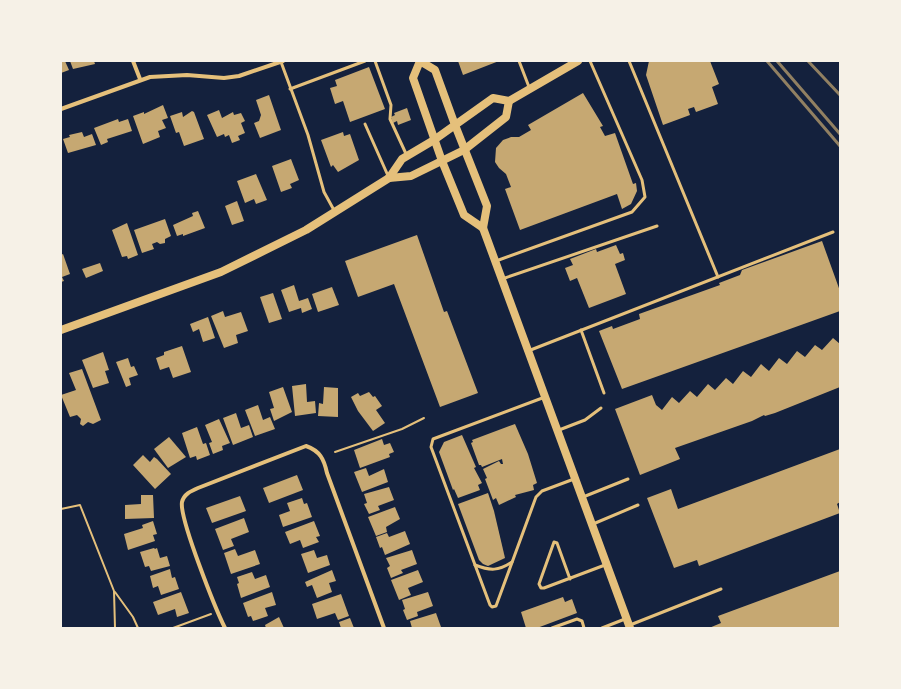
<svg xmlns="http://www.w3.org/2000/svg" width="901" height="689" viewBox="0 0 901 689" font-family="Mulish,sans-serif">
  <rect width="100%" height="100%" fill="#14213d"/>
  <g fill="#c6a872">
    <polygon points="61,61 65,61 69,70 61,73"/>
    <polygon points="70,61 94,61 95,64 73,69"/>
    <polygon points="458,61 499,61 463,75"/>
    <polygon points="649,61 710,61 719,84 712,87 718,104 696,112 694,107 688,109 690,115 663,125 646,75"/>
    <polygon points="369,67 385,109 350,122 343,101 335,104 330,88 337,86 335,80"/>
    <polygon points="583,93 603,126 600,127 605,136 615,133 633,184 636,183 637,191 631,204 622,209 617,194 520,230 505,189 511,187 506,174 499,168 495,162 496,148 503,140 511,137 519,137 531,130 528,125"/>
    <polygon points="269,95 281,130 260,138 254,123 259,121 261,115 256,100"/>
    <polygon points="163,105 168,118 162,120 166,128 158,131 160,137 143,144 133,116 144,112 144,114"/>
    <polygon points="407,108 411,120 398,125 397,121 393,123 391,117 395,115 394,113"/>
    <polygon points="219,110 222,118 233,112 234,115 241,113 245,121 241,123 245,133 238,136 240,140 232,143 229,135 225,137 224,134 217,137 207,115"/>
    <polygon points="192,111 194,112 204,139 184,146 179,132 176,133 170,116 182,112 183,117"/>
    <polygon points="118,119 119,122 128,119 132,131 107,139 108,142 101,145 94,128"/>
    <polygon points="82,132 84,137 92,134 96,145 68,153 63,139 70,137 69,135"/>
    <polygon points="343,132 344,136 350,134 359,160 338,172 333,165 331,167 321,140"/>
    <polygon points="291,159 299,180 290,184 292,188 281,192 272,166"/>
    <polygon points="256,174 267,200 256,204 254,199 245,203 237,181"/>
    <polygon points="237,201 244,221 232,225 225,206"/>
    <polygon points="198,211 205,228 183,236 183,234 177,236 173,225 193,216 192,213"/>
    <polygon points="165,219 171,236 165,239 165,243 160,244 157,242 152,244 154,249 142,253 134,230"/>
    <polygon points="127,223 138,255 128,259 127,256 122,257 112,230"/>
    <polygon points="417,235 444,312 447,311 478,393 440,407 394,284 358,297 345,261"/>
    <polygon points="822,241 840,291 840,311 622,389 599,331 612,326 613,329 640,319 639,314 720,285 719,283 740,275 742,270"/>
    <polygon points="616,245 620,254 623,253 625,260 615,264 626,294 589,308 577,278 570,281 565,268 573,265 570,259 596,249 597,252"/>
    <polygon points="63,254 70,274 62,277 64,281 61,282 61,255"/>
    <polygon points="100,263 103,271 86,278 82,269"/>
    <polygon points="294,285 299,301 308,298 312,309 302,313 301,308 289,312 281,290"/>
    <polygon points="332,287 339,305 318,312 312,294"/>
    <polygon points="273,293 282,319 269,323 260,297"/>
    <polygon points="223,311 225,317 241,312 248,331 236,335 238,343 224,348 211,316"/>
    <polygon points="208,317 215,338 203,342 199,329 193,332 190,324"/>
    <polygon points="833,338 840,344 840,387 775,413 765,416 764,415 752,421 675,448 680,459 640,475 615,409 652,395 656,405 662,410 672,397 679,403 690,391 697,397 708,384 715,390 726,378 733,384 743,371 751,377 761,364 769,371 779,358 787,364 797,351 805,357 815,345 822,350"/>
    <polygon points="182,346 191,372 173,378 169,367 160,370 156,358 164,355 164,352"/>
    <polygon points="103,352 109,370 105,371 109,383 93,388 82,360"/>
    <polygon points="128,358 131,367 134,366 138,375 129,378 131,385 126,387 116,362"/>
    <polygon points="82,369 101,420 93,424 88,422 83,426 80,424 81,419 77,415 70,417 61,395 76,390 69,373"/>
    <polygon points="306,384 307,402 315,401 316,413 295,416 292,386"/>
    <polygon points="283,387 292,412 274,421 270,409 274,408 269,392"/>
    <polygon points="324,387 338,388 338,417 318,416 319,403 323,404"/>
    <polygon points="369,392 373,397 375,396 382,406 376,410 385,423 373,431 358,411 351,397 358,393 360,396"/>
    <polygon points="258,405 263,420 270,417 275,429 255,436 245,410"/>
    <polygon points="236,413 241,428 249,425 253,437 233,445 223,418"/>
    <polygon points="219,419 230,443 222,446 223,450 213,454 209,443 212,442 205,425"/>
    <polygon points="515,424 528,454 537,483 533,485 534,490 515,495 516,497 499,505 496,498 493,500 485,479 487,478 483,469 499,461 501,464 503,464 502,459 482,467 481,465 479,465 471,443 473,442 472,440"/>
    <polygon points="197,427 203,444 206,443 210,455 197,460 196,456 190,458 182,433"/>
    <polygon points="462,435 476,467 474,468 482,483 478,485 480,490 458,498 454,489 453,490 439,452 444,442"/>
    <polygon points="169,437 186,457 168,468 154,449"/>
    <polygon points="382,439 384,445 390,443 394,452 389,454 390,457 360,468 354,450"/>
    <polygon points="840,449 840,502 837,504 840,513 699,566 697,560 674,568 647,498 671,489 678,509"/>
    <polygon points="143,455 150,462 154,457 157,459 171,474 155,489 133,465"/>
    <polygon points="366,468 369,476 384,469 388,482 362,492 354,472"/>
    <polygon points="297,475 303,490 269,503 263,488"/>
    <polygon points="389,487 394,500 378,506 380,510 369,514 364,504 367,503 364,494"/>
    <polygon points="488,493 494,511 505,558 488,566 483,564 479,560 458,504"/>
    <polygon points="141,495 153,495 154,518 125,519 125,505 141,504"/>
    <polygon points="240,496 246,511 212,523 206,508"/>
    <polygon points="302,498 304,504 307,503 312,517 283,527 279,515 290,511 287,503"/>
    <polygon points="395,507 400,519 386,527 387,532 376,536 368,517"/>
    <polygon points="244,518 249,532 231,539 234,546 223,550 215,529"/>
    <polygon points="153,521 157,534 153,535 155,541 128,550 124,534 143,528 142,525"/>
    <polygon points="314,521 320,536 316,537 319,542 303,548 300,540 290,544 285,532"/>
    <polygon points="405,531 410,544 385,555 382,547 380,548 376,537 387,533 389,537"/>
    <polygon points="154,548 155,549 157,548 160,558 167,556 170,566 151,571 149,566 145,567 140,552"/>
    <polygon points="235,549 238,556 255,550 260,564 231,574 224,553"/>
    <polygon points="314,550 317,558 327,555 330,565 308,573 301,554"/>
    <polygon points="412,550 417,564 401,570 403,573 391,578 387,568 390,566 386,558"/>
    <polygon points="170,569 172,578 175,577 179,589 161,595 158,586 153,588 150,576"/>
    <polygon points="332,570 336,581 329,583 332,592 317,598 312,585 307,587 305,582"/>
    <polygon points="418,570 423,582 408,588 411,595 399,600 391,580"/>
    <polygon points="840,571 840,628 709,628 721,623 718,616"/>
    <polygon points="252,572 255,579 266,575 270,587 241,598 237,584 239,583 237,577"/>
    <polygon points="181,592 189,613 177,617 175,609 158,615 153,602"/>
    <polygon points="272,592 276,605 265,608 268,616 253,621 251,616 248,617 243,603"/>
    <polygon points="428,592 433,606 417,612 418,616 407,620 403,610 405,609 402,600"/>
    <polygon points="341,594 349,616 338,620 335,613 317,619 312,604"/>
    <polygon points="563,597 565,602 572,599 577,613 537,628 526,628 521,612"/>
    <polygon points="436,613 441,627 412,628 410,621"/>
    <polygon points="279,617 284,628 266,628 265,625"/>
    <polygon points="350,618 354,628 341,628 339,622"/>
  </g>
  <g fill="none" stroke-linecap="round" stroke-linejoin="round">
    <g stroke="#e5c07b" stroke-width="2">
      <polyline points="335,452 402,429 424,418"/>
      <polyline points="61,509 80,505 114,591 115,628"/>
      <polyline points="115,592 133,617 138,628"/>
      <polyline points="173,628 211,614"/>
    </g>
    <g stroke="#e5c07b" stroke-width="3">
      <polyline points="375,61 391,105 390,119 407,156"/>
      <polyline points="519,61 529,87"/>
      <polyline points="629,61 718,277"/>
      <polyline points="281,62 308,135 324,192 335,212"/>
      <polyline points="290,89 365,61"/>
      <polyline points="365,124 389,178"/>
      <polyline points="496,261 632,212 645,197 642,180 590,61"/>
      <polyline points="502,279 657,226"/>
      <polyline points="581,330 604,393"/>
      <polyline points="528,351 833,232"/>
      <polyline points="545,397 433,439 431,447 490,605 492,607 496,606 536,497 542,491 574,479"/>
      <polyline points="559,430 585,420 601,408"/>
      <polyline points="583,497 628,479"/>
      <polyline points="593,524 638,505"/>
      <path d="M475,565C490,571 499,571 512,562"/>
      <polyline points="570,579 557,543 554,542 539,584 541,588 544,588 605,565"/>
      <polyline points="630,625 721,589"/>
      <polyline points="552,628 577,619 582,621 584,628"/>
      <polyline points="602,628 625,619"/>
    </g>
    <g stroke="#e5c07b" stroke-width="4">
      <polyline points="133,61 140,79"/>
      <polyline points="61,109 150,77 187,75 224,78 239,76 283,61"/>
      <path d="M225,628C216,610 179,518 182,502C184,494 191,491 198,488L306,446C320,451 324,459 327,473L384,628"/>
    </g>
    <g stroke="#e5c07b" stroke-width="8">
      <polyline points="420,61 435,70 455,125 487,206 483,228 630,628"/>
      <polyline points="420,61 413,78 442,161 464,215 483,228"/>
      <polyline points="389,178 411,176 464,150 506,117 509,101"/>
      <polyline points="61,330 221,272 306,230 389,178 402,159 434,140 493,98 509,101 578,61"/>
    </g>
    <g stroke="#918062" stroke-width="3">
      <polyline points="767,61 840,146"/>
      <polyline points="777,61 840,134"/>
      <polyline points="808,61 840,95"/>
    </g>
  </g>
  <rect width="901" height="689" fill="none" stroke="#f6f1e7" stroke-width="124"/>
</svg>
